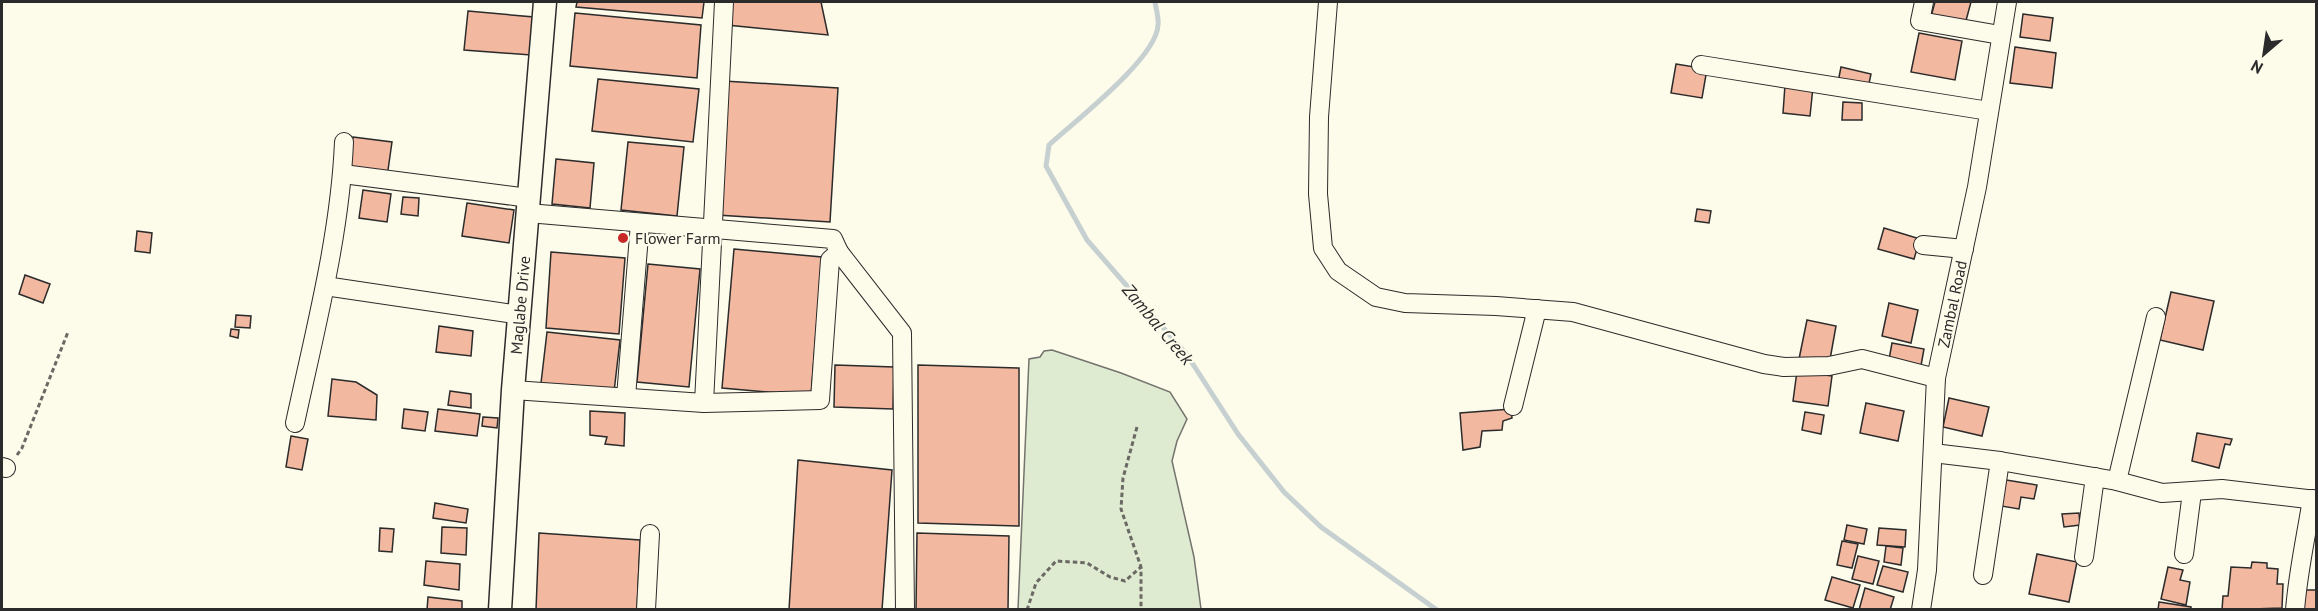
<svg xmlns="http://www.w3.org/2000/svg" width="2318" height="611" viewBox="0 0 2318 611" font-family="'PT Sans',sans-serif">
  <rect width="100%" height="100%" fill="#fdfbea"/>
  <polygon fill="#deebd1" stroke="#74746e" stroke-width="1.5" points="1052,350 1121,373 1170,392 1187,419 1177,441 1172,461 1194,557 1201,609 1018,609 1029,359 1040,357 1044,351"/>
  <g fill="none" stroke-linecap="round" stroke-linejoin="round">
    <path stroke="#c7d0d0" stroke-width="5" d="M1155,2C1156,9 1159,18 1158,25C1157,58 1075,121 1049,145L1046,166L1087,240L1187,355L1238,434L1284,492L1321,527L1437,610"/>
  </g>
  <g fill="#f2b8a0" stroke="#2b2b2b" stroke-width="1.5">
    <polygon points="577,2 704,2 702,18 576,7"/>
    <polygon points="730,2 821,2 828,35 727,25"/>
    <polygon points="1935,2 1971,2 1964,28 1930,20"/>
    <polygon points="468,11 534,17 531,55 464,50"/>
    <polygon points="575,13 701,25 697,78 570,66"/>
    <polygon points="2023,14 2053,18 2050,41 2020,37"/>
    <polygon points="1919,33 1962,41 1955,80 1911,72"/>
    <polygon points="2015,47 2056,53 2052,88 2010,83"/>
    <polygon points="1676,64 1707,69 1702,98 1671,93"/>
    <polygon points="1841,67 1871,74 1868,88 1838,82"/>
    <polygon points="598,79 699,89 693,142 592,131"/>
    <polygon points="724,81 838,88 830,222 717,215"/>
    <polygon points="1785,85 1813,87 1810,116 1783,113"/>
    <polygon points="1843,102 1862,103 1862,120 1842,120"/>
    <polygon points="353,137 392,142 387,177 349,172"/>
    <polygon points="628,142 684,147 677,216 621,210"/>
    <polygon points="556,159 594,163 590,208 552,204"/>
    <polygon points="363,190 391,194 387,222 359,218"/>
    <polygon points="403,197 419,198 418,216 401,214"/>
    <polygon points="467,203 514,210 509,243 462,236"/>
    <polygon points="1697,209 1711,211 1709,223 1695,221"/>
    <polygon points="1884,228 1920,239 1914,259 1878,249"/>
    <polygon points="137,231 152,233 150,253 135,251"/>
    <polygon points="734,249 822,257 811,396 722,388"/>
    <polygon points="551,252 625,258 619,334 546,328"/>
    <polygon points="648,264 700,269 689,387 637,382"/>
    <polygon points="25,275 50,284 43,303 19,294"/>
    <polygon points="2171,292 2214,301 2203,350 2160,340"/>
    <polygon points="1889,303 1918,310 1911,343 1882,336"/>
    <polygon points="236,315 251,316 250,328 235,327"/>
    <polygon points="1807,320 1836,326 1829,365 1799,359"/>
    <polygon points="439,326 473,331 471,356 436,352"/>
    <polygon points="231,329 239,330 238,338 230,336"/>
    <polygon points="547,332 620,340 614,392 541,383"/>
    <polygon points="1892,343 1924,349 1920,371 1888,365"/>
    <polygon points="835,365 894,367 893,409 834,407"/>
    <polygon points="918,365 1019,368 1019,526 918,523"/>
    <polygon points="1797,371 1832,376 1828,406 1793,401"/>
    <polygon points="332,379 356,382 377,395 376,420 328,416"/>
    <polygon points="450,391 471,394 471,408 448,405"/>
    <polygon points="1949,398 1989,407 1982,436 1943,427"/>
    <polygon points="1866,403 1904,411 1898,441 1860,433"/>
    <polygon points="404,409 428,412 425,431 402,428"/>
    <polygon points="438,409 480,414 477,436 435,431"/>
    <polygon points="1511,409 1512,418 1503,421 1502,430 1482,431 1480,447 1463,450 1460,413"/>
    <polygon points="590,411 625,413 624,446 605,444 607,437 590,435"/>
    <polygon points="1805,412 1824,415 1821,434 1802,430"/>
    <polygon points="483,417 498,418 497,428 482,426"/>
    <polygon points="2197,433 2232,439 2230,445 2225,444 2219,468 2192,461"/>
    <polygon points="291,436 308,439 302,470 286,467"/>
    <polygon points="798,460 892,470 882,610 789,610"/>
    <polygon points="2000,479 2037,485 2034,499 2021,497 2019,509 1995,505"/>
    <polygon points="435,503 468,509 466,523 433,518"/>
    <polygon points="2079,513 2080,525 2064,527 2062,514"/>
    <polygon points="1847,525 1867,529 1864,544 1844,540"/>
    <polygon points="442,527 467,528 466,555 441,553"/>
    <polygon points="380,528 394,529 392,552 379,551"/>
    <polygon points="1879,528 1906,530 1905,547 1877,545"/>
    <polygon points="539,533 640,540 637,610 536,610"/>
    <polygon points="917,533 1009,536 1008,610 916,610"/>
    <polygon points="1842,541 1858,544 1852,568 1837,565"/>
    <polygon points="1886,546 1903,548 1901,565 1884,562"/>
    <polygon points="2037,554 2077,562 2069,602 2029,594"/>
    <polygon points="1858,556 1879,561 1873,584 1852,579"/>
    <polygon points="426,561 460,564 459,590 424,585"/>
    <polygon points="2252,562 2267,563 2267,568 2278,569 2277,584 2283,584 2282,608 2222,610 2223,596 2228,596 2231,567 2251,568"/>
    <polygon points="1883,566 1908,572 1903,592 1877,585"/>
    <polygon points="2168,567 2183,570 2180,580 2190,582 2186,605 2161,599"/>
    <polygon points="1832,577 1860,585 1853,608 1825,600"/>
    <polygon points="1865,588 1894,597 1890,610 1859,610"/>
    <rect x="2299" y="590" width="17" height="20"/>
    <polygon points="428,597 462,601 462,610 427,610"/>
    <polygon points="2159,602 2191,607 2191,610 2158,610"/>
  </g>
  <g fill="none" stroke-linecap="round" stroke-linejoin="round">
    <defs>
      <g id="minor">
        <polyline points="1328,2 1319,117 1318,194 1323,248 1338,271 1376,297 1405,303 1496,306 1573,312 1764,364 1784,367 1829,366 1862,359 1936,378"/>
        <polyline points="1924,2 1920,21 2000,35"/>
        <polyline points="1701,65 1989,111"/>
        <polyline points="343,174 529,198"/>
        <polyline points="528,213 833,239 839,252"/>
        <polyline points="1923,245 1964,249"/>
        <polyline points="325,286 520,315"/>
        <polyline points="513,390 704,403 820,400 830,260 839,252 902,333 905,610"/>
        <polyline points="626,397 640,223"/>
        <polyline points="704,403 724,2"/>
        <polyline points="1513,406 1537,309"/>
        <path d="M295,423C315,330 340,236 344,142"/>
        <polyline points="1933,453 2000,461 2117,481 2162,493 2222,489 2316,500"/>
        <polyline points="2,467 6,468"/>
        <polyline points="2117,481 2156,317"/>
        <polyline points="2184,554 2192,492"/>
        <polyline points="2084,557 2095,477"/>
        <polyline points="1983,575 2000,461"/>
        <polyline points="646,610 650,534"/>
        <polyline points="1921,610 1927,570 1936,378 1977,187 2007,2"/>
        <path d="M2295,610C2298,572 2306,537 2312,499"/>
      </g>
      <polyline id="major" points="500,610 513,390 545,2"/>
    </defs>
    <use href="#minor" stroke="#2b2b2b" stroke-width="20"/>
    <use href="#major" stroke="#2b2b2b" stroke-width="25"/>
    <g stroke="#6a6964" stroke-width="3" stroke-dasharray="4.5 3" stroke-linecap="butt">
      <polyline points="1137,427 1123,478 1121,509 1141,567 1141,610"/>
      <polyline points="17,455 22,448 68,332"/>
      <polyline points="1027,610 1036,583 1056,561 1087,563 1110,577 1125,581 1141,567"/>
    </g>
    <use href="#minor" stroke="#fdfbea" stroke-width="18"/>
    <use href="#major" stroke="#fdfbea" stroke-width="22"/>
  </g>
  <circle fill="#c62828" stroke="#fdfbea" stroke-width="2" cx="623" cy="238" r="6"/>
  <g text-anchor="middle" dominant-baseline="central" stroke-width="4.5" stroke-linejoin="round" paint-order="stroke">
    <g font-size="16" fill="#2b2b2b" stroke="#fdfbea" text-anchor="start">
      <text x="635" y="238">Flower Farm</text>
    </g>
    <g font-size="16" fill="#2b2b2b" stroke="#fdfbea">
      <text transform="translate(1952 304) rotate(-78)">Zambal Road</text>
      <text transform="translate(520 305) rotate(-85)">Maglabe Drive</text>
    </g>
    <g font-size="18" font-style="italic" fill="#2b2b2b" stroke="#fdfbea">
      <text transform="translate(1158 324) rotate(50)">Zambal Creek</text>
    </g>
  </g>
  <rect width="2318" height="611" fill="none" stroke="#2b2b2b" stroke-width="6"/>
  <g transform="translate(2264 54) rotate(209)" stroke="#fdfbea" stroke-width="4.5" paint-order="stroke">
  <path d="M0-4.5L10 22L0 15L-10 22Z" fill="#2b2b2b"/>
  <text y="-9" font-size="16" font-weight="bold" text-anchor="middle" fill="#2b2b2b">N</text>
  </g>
</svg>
